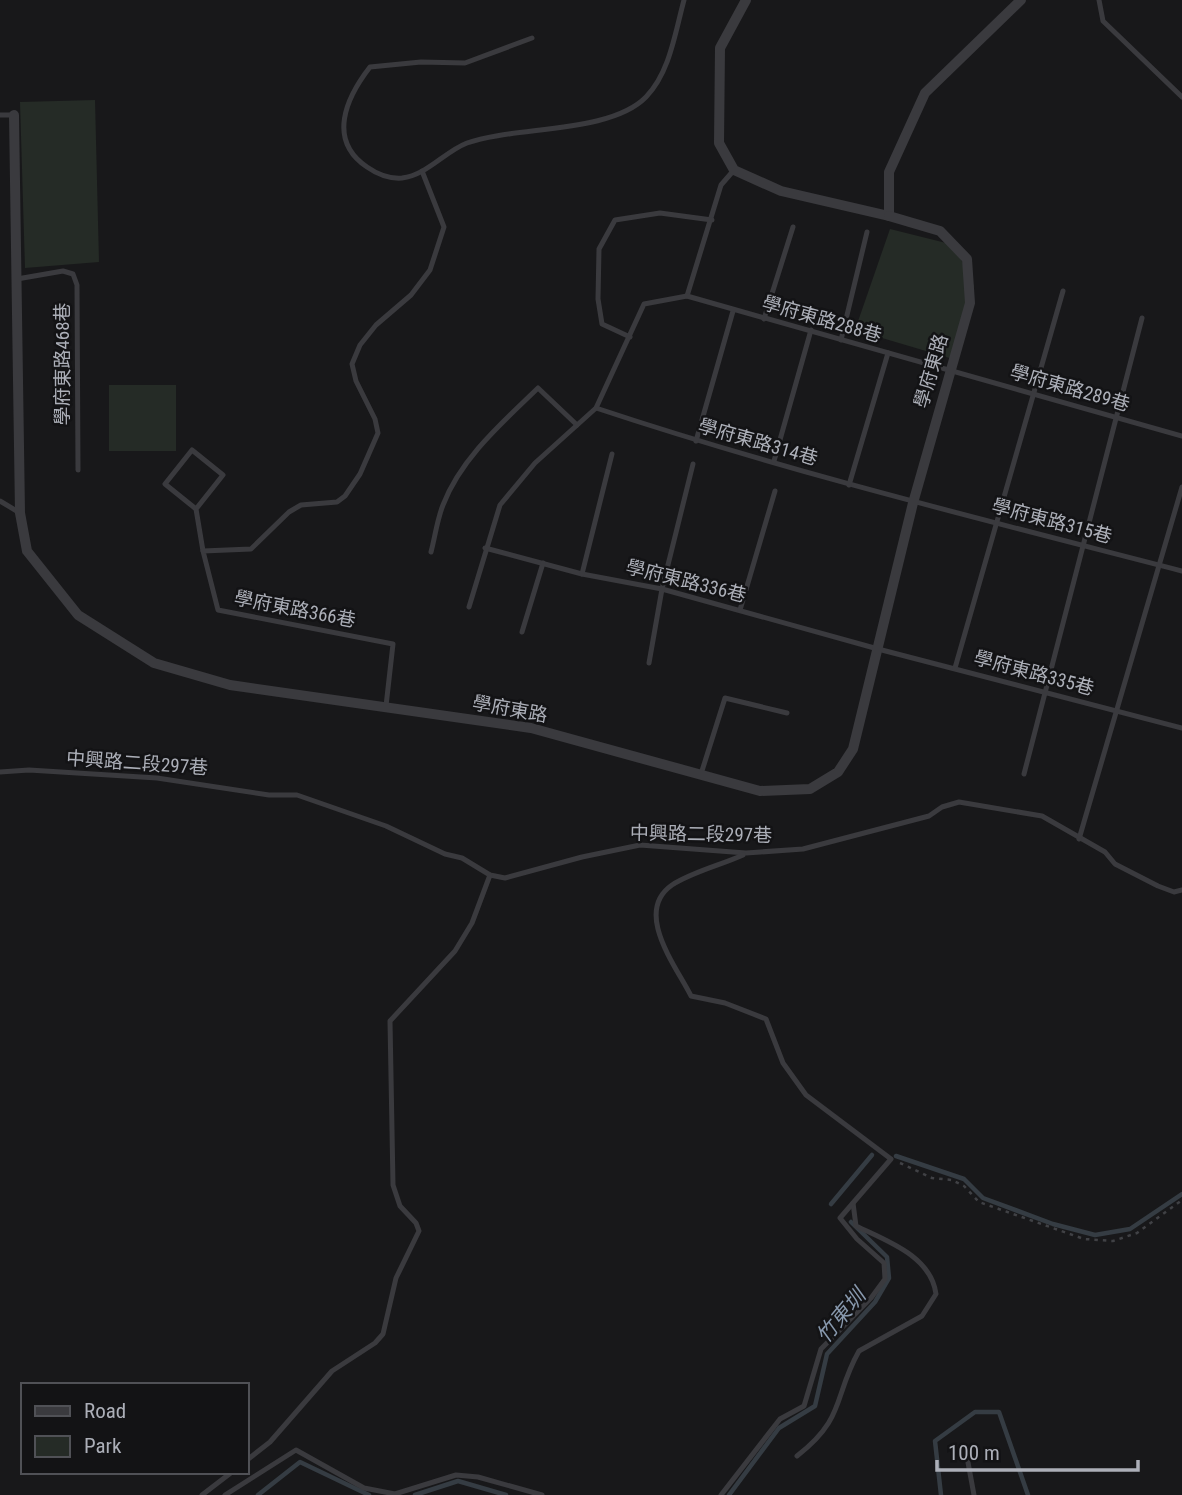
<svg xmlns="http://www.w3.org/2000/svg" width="1182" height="1495" viewBox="0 0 1182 1495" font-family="'Roboto Condensed','Noto Sans TC',sans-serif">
  <rect width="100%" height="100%" fill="#18181a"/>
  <g fill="#252b26">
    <polygon points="95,100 99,262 25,268 20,102"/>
    <polygon points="890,229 954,245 974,286 953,359 855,330"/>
    <rect x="109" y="385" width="67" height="66"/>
  </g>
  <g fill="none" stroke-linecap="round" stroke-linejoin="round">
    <g stroke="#353c43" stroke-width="4.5">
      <polyline points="896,1156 964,1179 983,1198 1053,1224 1095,1235 1130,1229 1182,1194"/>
      <polyline points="831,1204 872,1155"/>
      <polyline points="258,1495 300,1462 369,1495"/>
      <polyline points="415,1495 458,1481 506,1495"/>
      <polyline points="729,1495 779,1428 815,1406 827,1354 875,1302 889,1278 887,1257 851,1222"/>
      <polyline points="941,1495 935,1441 975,1412 999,1412 1028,1495"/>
    </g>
    <polyline stroke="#404145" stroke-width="2.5" stroke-dasharray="3.5 5" stroke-linecap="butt" points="900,1163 932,1178 952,1180 964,1186 979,1202 1084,1239 1113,1241 1137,1233 1182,1200"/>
    <g stroke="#3a3a3e" stroke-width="5">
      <polyline points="1099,0 1103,21 1182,97"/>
      <path d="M532,38L465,63L421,62L370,67C346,98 327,140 367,167C377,174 389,179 402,178C427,175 444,152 467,143C514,126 610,134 646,97C670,72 675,33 684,0"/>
      <polyline points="0,115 14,115"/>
      <polyline points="17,279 63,271 73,274 77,285 78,470"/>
      <polyline points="687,296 721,185 734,170"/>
      <polyline points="764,319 793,227"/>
      <polyline points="630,337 602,324 598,299 599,249 615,220 660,213 712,220"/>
      <polyline points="841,340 867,232"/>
      <path d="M596,408C789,472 985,520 1182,571"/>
      <polyline points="696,441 733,311"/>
      <polyline points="774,461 811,330"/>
      <polyline points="849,485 888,353"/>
      <polyline points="0,501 20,513"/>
      <polyline points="196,509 165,484 192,450 223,475 196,509 203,551"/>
      <polyline points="485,548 582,574 662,589 878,649 1182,728"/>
      <path d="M431,552C435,537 437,520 443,505C461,458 503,422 538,388L577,425"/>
      <polyline points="582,574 612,454"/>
      <polyline points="469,607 500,505 535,463 596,408 644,304 687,296 1182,436"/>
      <polyline points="740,610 775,491"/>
      <polyline points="522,632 543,563"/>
      <polyline points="649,663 662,589 693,464"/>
      <polyline points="955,668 1063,291"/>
      <polyline points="386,706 393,644 218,610 203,551 251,549 289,512 301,505 337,502 345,496 360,474 378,433 375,419 356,381 352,364 360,345 376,325 411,295 430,270 444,227 422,171"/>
      <polyline points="0,772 29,770 157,778 269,795 297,795 386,826 445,854 462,858 490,875 505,878 582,857 640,845 746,853 803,849 929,816 942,807 959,802 1042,816 1105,852 1115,864 1158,886 1174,892 1182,890"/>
      <polyline points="701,774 725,698 787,713"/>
      <polyline points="1024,774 1142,318"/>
      <polyline points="1079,839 1182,487"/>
      <path d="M797,1456C846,1418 833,1397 859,1351L922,1316L936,1294C931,1256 887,1241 856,1226L853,1203"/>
      <polyline points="967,1457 974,1495"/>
      <polyline points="247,1460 270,1442 332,1371 375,1343 383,1334 396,1278 419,1231 416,1223 400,1206 393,1185 390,1021 455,951 472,923 490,875"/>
      <polyline points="202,1495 232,1472"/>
      <polyline points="225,1495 296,1450 364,1488 395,1494 456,1475 478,1477 542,1495"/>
      <path d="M721,1495L780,1419L804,1406L821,1349L871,1298L885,1279L884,1263L857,1239L840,1218L891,1159L806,1095L783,1063L766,1019L725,1003L691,996C676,966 633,912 672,885C692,872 721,865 743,855"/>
    </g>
    <g stroke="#3a3a3e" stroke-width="10">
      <polyline points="746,0 720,48 719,143 734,170 781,191 889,216 889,172 925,93 1021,0"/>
      <polyline points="14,115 20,513 27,551 78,615 154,663 230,685 531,728 760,791 810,789 838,772 853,749 913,503 970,303 967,259 940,231 889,216"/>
    </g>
  </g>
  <g text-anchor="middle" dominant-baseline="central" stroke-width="5" stroke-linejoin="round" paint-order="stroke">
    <g font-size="19" fill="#acafb8" stroke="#131315">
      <text transform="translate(822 319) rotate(16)">學府東路288巷</text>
      <text transform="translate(62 364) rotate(-90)">學府東路468巷</text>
      <text transform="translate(931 371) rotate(-74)">學府東路</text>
      <text transform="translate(1070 388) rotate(16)">學府東路289巷</text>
      <text transform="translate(758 442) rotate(16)">學府東路314巷</text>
      <text transform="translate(1052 521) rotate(15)">學府東路315巷</text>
      <text transform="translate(686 581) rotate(14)">學府東路336巷</text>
      <text transform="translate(295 609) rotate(11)">學府東路366巷</text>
      <text transform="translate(1034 673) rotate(15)">學府東路335巷</text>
      <text transform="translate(510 709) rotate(10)">學府東路</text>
      <text transform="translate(137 763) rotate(4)">中興路二段297巷</text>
      <text transform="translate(701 834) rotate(1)">中興路二段297巷</text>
    </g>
    <g font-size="21" font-style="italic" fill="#8899ae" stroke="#131315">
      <text transform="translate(841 1316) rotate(-50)">竹東圳</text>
    </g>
  </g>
  <rect x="21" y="1383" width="228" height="91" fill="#131315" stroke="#505156" stroke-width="2"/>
  <rect x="35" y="1406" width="35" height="10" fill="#3a3a3e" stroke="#505156" stroke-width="2"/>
  <text x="84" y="1418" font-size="21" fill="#acafb8">Road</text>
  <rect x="35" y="1436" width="35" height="21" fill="#252b26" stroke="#505156" stroke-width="2"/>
  <text x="84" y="1453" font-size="21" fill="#acafb8">Park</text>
  <path d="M937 1460v10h201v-10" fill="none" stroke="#acafb8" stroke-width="3.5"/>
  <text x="948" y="1460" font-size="21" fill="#acafb8" stroke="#131315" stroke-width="5" paint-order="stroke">100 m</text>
</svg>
